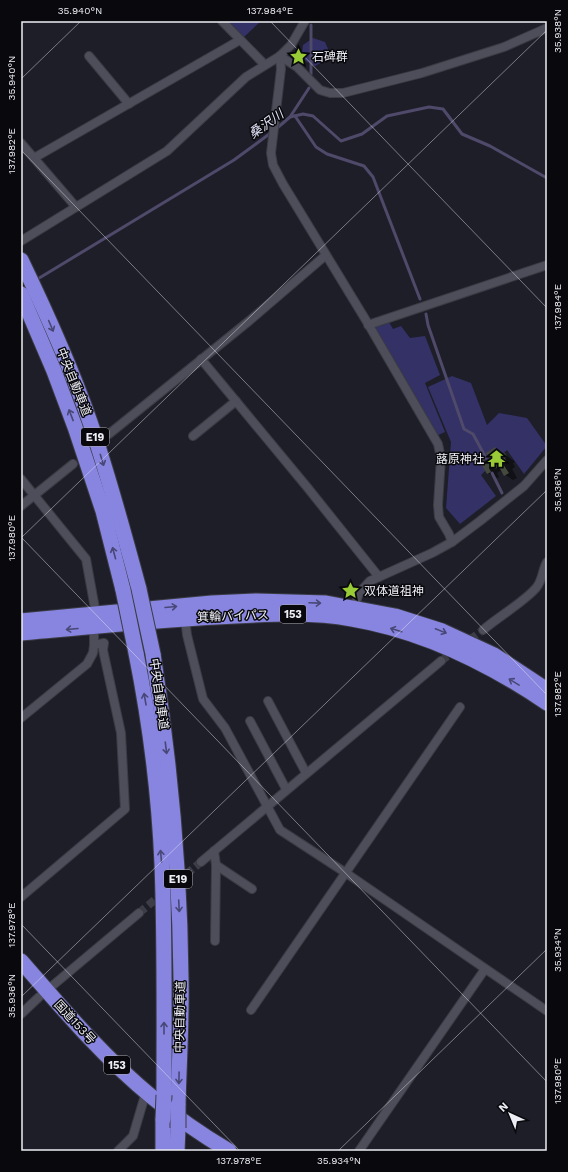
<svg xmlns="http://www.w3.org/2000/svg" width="568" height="1172" viewBox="0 0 568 1172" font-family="'Work Sans','Noto Sans JP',sans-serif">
  <rect width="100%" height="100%" fill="#1e1e29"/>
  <g fill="#333165">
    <polygon points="228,21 261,21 244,37"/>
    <path d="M313,38L325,42L329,51L326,60L315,66C302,59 301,60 303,45Z"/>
    <polygon points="389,322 393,329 401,326 410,338 425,336 440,375 425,383 445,432 436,436 373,327"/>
    <polygon points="452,376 471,383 487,425 499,413 527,418 547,446 524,474 507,450 481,475 496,496 460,524 446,508 451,442 428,387"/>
  </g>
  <polygon fill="#0007" points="495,449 513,460 515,462 513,463 515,467 512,469 517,478 513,480 500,471 497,473 499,477 497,478 488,473 483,458 487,461 491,459"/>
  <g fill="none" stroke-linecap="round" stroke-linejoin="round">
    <g stroke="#4f496a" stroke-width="3">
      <polyline points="311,74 311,25"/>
      <polyline points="295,116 316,147 327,154 364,166 373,177 420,299"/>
      <polyline points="290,117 309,88"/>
      <polyline points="276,129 290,117 303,114 313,116 341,141 362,134 387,116 429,107 443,109 462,134 490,146 547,178"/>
      <polyline points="36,280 234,160 272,132"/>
      <polyline points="426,314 428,325 464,429 473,434 486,458"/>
      <polyline points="492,473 502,493"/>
    </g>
  </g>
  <polygon fill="#44493e" points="495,447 498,451 500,450 503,454 505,453 507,457 505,458 507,462 503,464 509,473 504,476 499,467 495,469 493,466 489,468 491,472 487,474 479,460 483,457 485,461 489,459 486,453"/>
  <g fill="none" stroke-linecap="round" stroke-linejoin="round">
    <g stroke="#3d3d48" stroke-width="8" stroke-dasharray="8 4" stroke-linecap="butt">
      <polyline points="441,661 483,630"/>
      <polyline points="177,882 201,862"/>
      <polyline points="139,913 163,893"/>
    </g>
    <defs>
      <g id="street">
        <polyline points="222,21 265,65"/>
        <polyline points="89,56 129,104"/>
        <polyline points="280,56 281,69 271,153 273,165 283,184 367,322 438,444 441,458 438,505 439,517 449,534 452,542"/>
        <polyline points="280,56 297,67 320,90 330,93 343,93 422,73 504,47 547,28"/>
        <polyline points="21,143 76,207"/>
        <polyline points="34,158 240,40"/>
        <polyline points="21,241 167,151 246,77 280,56 291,45 305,21"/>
        <polyline points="368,325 547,265"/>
        <polyline points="201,359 307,487 379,577"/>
        <polyline points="109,434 249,321 326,255"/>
        <polyline points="193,436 236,401"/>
        <polyline points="21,479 86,559 96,614"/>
        <polyline points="21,506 73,464"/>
        <polyline points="354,608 359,593 370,581 432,553 452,542 480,521 524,486 547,460"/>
        <polyline points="185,618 187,635 203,699 225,728 280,830 346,873 547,1011"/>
        <path d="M483,630C498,617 524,602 536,588C543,580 542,570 547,562"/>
        <polyline points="268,701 306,773"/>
        <polyline points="21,718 87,664 93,653 94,645"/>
        <polyline points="250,721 286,789"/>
        <polyline points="214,851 216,865 215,941"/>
        <polyline points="201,862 441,661"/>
        <polyline points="216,865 252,889"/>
        <polyline points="21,897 125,809 121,733 103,650 104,643 94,645 94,627"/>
        <polyline points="251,1010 460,707"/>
        <polyline points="21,1014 39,997 139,913"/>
        <polyline points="118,1151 133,1136 146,1092"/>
        <polyline points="359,1151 485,969"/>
      </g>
      <g id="highway">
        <path d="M21,260C46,312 71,367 90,422C109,477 124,533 139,589"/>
        <polyline points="21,294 54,371 75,427 103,511 123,590"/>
        <polyline points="21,621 212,603 256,601 326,603 395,616 442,631 494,655 547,690"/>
        <path d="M21,633C92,627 163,619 235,616C274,614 313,612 352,619C423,631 488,663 547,703"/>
        <path d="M136,653C150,723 159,794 162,864C165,941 164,1018 164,1095"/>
        <path d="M153,654C170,761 180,869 181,978C182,1020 179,1063 178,1105"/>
        <path d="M21,961C62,1008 103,1057 152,1097C176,1117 202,1135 229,1151"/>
        <polyline points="163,1151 163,1119"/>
        <polyline points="177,1151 178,1128"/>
      </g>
    </defs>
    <use href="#street" stroke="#3a3b43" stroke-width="10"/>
    <use href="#highway" stroke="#3a3b43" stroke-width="17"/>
    <use href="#street" stroke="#4d4e5a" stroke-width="8"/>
    <use href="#highway" stroke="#8785e0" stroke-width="15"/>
    <defs>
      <g id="highway-bridge">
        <polyline points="139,589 153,654"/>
        <polyline points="123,590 136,653"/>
        <polyline points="163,1119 164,1095"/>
        <polyline points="178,1128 178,1105"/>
      </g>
    </defs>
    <use href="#highway-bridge" stroke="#3a3b43" stroke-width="17" stroke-linecap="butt"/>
    <use href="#highway-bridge" stroke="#8785e0" stroke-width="15"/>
  </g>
  <defs><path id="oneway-shaft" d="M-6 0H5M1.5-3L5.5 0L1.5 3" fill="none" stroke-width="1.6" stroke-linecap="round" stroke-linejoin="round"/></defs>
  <g stroke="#484776">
    <use href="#oneway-shaft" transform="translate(51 326) rotate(67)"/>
    <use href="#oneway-shaft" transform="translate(71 415) rotate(-111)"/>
    <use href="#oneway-shaft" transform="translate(102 460) rotate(73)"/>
    <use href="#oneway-shaft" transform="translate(114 553) rotate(-105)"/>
    <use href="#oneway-shaft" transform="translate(315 603) rotate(2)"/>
    <use href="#oneway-shaft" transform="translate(171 607) rotate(-5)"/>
    <use href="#oneway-shaft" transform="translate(72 629) rotate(175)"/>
    <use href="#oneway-shaft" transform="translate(396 630) rotate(-163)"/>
    <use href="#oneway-shaft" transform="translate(441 631) rotate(22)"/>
    <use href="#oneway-shaft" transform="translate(514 682) rotate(-149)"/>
    <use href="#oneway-shaft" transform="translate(145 699) rotate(-100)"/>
    <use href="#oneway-shaft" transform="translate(166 748) rotate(83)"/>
    <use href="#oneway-shaft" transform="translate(161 856) rotate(-95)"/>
    <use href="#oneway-shaft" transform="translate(179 906) rotate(87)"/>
    <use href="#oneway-shaft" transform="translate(164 1028) rotate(-90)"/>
    <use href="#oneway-shaft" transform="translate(179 1078) rotate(91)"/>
  </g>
  <path fill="none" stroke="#edeef5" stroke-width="1" stroke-opacity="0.45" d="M270,21L547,308M21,79L81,21M21,150L547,695M21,537L547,1082M21,538L547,30M21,924L240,1151M21,997L547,490M338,1151L547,949"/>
  <defs>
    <symbol id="sight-bare" viewBox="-9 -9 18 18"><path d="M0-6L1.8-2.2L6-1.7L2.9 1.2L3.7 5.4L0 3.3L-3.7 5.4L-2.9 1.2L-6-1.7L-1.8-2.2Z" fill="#99cb36" stroke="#09090d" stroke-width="2.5" paint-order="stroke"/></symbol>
    <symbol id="temple-bare" viewBox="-9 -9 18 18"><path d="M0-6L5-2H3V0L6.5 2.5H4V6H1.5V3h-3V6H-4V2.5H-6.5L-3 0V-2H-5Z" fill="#99cb36" stroke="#09090d" stroke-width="2.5" paint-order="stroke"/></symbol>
  </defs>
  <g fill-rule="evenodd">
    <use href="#sight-bare" x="286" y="44" width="25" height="25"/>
    <use href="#temple-bare" x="484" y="446" width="25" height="25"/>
    <use href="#sight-bare" x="338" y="578" width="25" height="25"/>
  </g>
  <g text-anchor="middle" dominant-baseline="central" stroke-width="3" stroke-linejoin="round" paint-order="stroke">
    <g fill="#09090d" stroke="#a9a9af" stroke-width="1">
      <rect x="81" y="428" width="28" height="18" rx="3"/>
      <rect x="280" y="605" width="26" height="18" rx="3"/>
      <rect x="164" y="870" width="28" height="18" rx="3"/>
      <rect x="104" y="1056" width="26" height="18" rx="3"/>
    </g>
    <g font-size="11" font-weight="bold" fill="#edeef5">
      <text x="95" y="437">E19</text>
      <text x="293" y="614">153</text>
      <text x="178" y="879">E19</text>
      <text x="117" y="1065">153</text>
    </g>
    <g font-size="12" fill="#edeef5" stroke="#09090d" text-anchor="start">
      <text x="312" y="57">石碑群</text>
      <text x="484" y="459" text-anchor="end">蕗原神社</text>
      <text x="364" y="591">双体道祖神</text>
    </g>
    <g font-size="12" fill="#edeef5" stroke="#09090d">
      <text transform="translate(74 382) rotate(68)">中央自動車道</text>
      <text transform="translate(233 616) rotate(-2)">箕輪バイパス</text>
      <text transform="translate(159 694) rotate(82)">中央自動車道</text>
      <text transform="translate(180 1017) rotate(-89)">中央自動車道</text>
      <text transform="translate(75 1022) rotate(47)">国道153号</text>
    </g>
    <g font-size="13" font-style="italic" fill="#dfe0f4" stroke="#09090d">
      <text transform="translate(266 124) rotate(-36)">桑沢川</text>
    </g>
  </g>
  <rect width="568" height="1172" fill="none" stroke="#09090d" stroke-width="44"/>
  <g transform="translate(510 1114) rotate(316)" stroke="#09090d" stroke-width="3" paint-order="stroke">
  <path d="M0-3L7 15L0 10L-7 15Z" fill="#edeef5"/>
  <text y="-6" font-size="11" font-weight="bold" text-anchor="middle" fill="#edeef5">N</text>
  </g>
  <rect x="22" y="22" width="524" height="1128" fill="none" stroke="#edeef5" stroke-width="1.5"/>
  <g font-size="10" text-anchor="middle" fill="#edeef5">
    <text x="80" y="14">35.940°N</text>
    <text x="270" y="14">137.984°E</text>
    <text transform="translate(557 31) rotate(-90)" y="4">35.938°N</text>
    <text transform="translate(11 78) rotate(-90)" y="4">35.940°N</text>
    <text transform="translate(11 151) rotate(-90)" y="4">137.982°E</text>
    <text transform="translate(557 307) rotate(-90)" y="4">137.984°E</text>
    <text transform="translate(557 490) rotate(-90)" y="4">35.936°N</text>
    <text transform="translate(11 538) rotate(-90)" y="4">137.980°E</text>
    <text transform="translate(557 694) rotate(-90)" y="4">137.982°E</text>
    <text transform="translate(11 925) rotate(-90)" y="4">137.978°E</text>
    <text transform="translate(557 950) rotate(-90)" y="4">35.934°N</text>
    <text transform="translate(11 996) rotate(-90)" y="4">35.936°N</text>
    <text transform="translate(557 1081) rotate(-90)" y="4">137.980°E</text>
    <text x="239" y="1164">137.978°E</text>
    <text x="339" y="1164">35.934°N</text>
  </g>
</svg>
